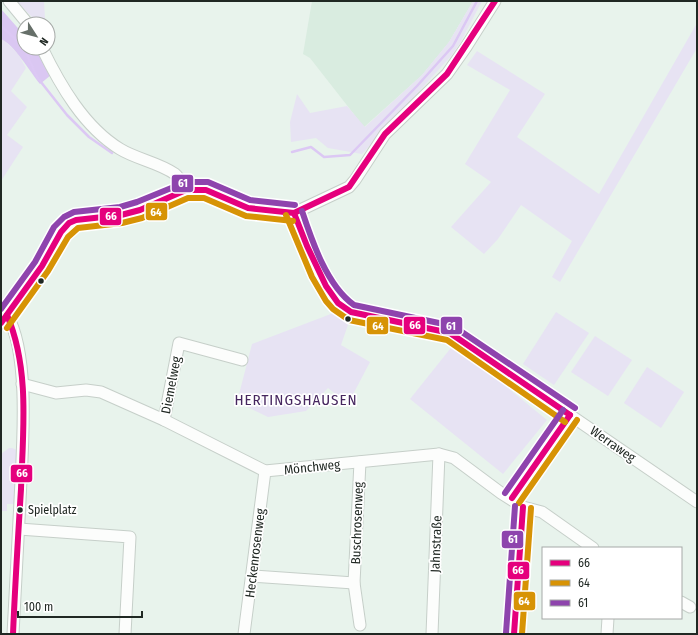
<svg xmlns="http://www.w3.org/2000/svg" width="698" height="635" viewBox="0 0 698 635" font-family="'Fira Sans Condensed',sans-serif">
  <rect width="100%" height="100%" fill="#e8f3ec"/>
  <polygon fill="#d9ece0" points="312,1 473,1 449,42 422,75 364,127 310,58 303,54"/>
  <g fill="#e7e3f3">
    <polygon points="16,1 44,1 45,19 34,19"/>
    <polygon points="473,1 482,1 460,43 451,56 362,154 328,148 316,138 291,142 290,122 297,94 310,113 347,106 365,127 422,75 449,42"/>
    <polygon points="697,23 697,48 560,282 552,277 572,241 521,205 498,239 484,254 451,227 491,182 465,164 510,90 467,65 477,51 545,94 517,137 599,194"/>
    <polygon points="2,38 18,54 26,68 11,91 27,107 7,135 23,147 1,181"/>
    <polygon points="336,312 349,322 341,345 370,362 348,404 328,388 306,411 268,417 237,402 252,344"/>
    <polygon points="556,312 589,333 554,385 523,364"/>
    <polygon points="595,336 632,360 608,396 571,372"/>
    <polygon points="454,344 547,420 503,474 410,399"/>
    <polygon points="647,367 684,392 661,428 624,403"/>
    <polygon points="9,448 12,448 17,450 15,504 7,504 7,511 1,511 1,454"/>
  </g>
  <path fill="#dac7f2" d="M1,9L24,35V48H37L51,75L40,84C30,72 14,44 1,39Z"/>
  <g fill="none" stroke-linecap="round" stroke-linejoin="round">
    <g stroke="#dcc8f4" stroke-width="2.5">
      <polyline points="1,26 24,47"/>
      <polyline points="24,48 37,77 67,115 89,137 112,153"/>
      <polyline points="292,152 311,147 324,157 350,155 417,86 453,46 477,1"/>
    </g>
    <defs>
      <g id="minor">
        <polyline points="9,1 28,24"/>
        <path d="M42,48C60,85 84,127 120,149C136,159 160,163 175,174C180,178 183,185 186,190"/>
        <path d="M294,213C299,231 325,291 338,303C342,306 347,309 351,312L450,333L697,502"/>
        <path d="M7,315C31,355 22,453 20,501C18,545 15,590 13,634"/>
        <polyline points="1,323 42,266 61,232 69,223 76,220 121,215 140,210 186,190 206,190 248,208 294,213 349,187 355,180 385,134 447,74 466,47 495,1"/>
        <polyline points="22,384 56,393 86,390 101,392 164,420 265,471 439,454 454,458 501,493 523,507 542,512 593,548"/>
        <polyline points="164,420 179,343 242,360"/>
        <polyline points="360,462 354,583 360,625"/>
        <polyline points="512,498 570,415"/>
        <polyline points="19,529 130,537 125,634"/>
        <polyline points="252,576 354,583"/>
        <polyline points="681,602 690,607"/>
        <polyline points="244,634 265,471"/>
        <polyline points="432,634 439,454"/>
        <polyline points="514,634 523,507"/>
        <polyline points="607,634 608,618"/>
      </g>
    </defs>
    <use href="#minor" stroke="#c6cfc9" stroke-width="13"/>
    <use href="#minor" stroke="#fcfdfc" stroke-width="11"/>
    <defs>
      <g id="bus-1">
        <polyline points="294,213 307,246 326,286 338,303 351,312 450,333 570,415"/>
        <path d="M7,315C30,369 23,431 21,489C18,537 15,586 13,634"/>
        <polyline points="1,323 42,266 61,232 69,223 76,220 121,215 140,210 186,190 206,190 248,208 294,213 349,187 385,134 447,74 495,1"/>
        <polyline points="512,498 570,415"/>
        <polyline points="514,634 523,507"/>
      </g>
      <g id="bus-2">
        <polyline points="286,215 312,277 326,301 333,309 349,320 447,340 565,422"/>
        <polyline points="7,328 48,271 68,237 78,228 122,223 142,218 188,198 204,198 246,216 293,221"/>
        <polyline points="519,503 577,420"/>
        <polyline points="522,634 531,508"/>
      </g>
      <g id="bus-3">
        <path d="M302,211C312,241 327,286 354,305L453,326L575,408"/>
        <polyline points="1,309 35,262 54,227 64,217 74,212 120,207 137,202 186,182 208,182 250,200 295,205"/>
        <polyline points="505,493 563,410"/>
        <polyline points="506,633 515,506"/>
      </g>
    </defs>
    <use href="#bus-1" stroke="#fff" stroke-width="9"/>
    <use href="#bus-2" stroke="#fff" stroke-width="9"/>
    <use href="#bus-3" stroke="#fff" stroke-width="9"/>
    <use href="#bus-1" stroke="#e5007d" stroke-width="6"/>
    <use href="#bus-2" stroke="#d79305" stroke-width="6"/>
    <use href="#bus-3" stroke="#8e44ad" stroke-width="6"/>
  </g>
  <g fill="#202823" stroke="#fff" stroke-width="1.5">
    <circle cx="41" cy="281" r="3.5"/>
    <circle cx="348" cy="319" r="3.5"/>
    <circle cx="20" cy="510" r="3.5"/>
  </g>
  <g text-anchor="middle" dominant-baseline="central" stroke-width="3.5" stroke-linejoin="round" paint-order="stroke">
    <g font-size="12" fill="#202823" stroke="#fff" text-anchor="start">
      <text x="28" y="510">Spielplatz</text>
    </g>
    <g font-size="13" fill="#202823" stroke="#fff">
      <text transform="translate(171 385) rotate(-79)">Diemelweg</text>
      <text transform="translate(613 444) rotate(35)">Werraweg</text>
      <text transform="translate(312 467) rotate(-6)">Mönchweg</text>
      <text transform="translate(357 523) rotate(-88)">Buschrosenweg</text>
      <text transform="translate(436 544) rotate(-88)">Jahnstraße</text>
      <text transform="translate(255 553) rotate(-83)">Heckenrosenweg</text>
    </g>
    <g font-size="15" letter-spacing="1" fill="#46265f" stroke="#fff">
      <text x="296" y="400">HERTINGSHAUSEN</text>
    </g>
  </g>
  <g stroke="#fff" stroke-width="1.5">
    <rect x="171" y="174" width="23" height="19" rx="4" fill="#8e44ad"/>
    <rect x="145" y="202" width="23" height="19" rx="4" fill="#d79305"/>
    <rect x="99" y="207" width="23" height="19" rx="4" fill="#e5007d"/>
    <rect x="403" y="316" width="23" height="19" rx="4" fill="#e5007d"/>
    <rect x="440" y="316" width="23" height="19" rx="4" fill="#8e44ad"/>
    <rect x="366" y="316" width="23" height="19" rx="4" fill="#d79305"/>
    <rect x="10" y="464" width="23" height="19" rx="4" fill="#e5007d"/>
    <rect x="501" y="530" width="23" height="19" rx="4" fill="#8e44ad"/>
    <rect x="507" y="561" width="23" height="19" rx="4" fill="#e5007d"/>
    <rect x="513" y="591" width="23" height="20" rx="4" fill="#d79305"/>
  </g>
  <g font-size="11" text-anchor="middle" font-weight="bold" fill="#fff">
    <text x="183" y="187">61</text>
    <text x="156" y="216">64</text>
    <text x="111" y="220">66</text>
    <text x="415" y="329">66</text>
    <text x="451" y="330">61</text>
    <text x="378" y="330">64</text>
    <text x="22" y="477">66</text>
    <text x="513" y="543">61</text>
    <text x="518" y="574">66</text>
    <text x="524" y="605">64</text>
  </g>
  <rect width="698" height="635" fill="none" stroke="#202823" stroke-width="4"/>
  <rect x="542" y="547" width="140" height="72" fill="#ffffff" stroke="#a6a9a7"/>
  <rect x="550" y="560" width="20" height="6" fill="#e5007d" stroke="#a6a9a7"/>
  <text x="578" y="567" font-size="12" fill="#202823">66</text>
  <rect x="550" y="580" width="20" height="6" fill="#d79305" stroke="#a6a9a7"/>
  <text x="578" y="587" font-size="12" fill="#202823">64</text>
  <rect x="550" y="600" width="20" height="6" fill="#8e44ad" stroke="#a6a9a7"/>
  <text x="578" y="607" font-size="12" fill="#202823">61</text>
  <g transform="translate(36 36) rotate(126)"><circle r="19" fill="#ffffff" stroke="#a6a9a7"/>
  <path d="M0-3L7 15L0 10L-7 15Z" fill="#666f69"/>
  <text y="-6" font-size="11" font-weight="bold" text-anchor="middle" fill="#202823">N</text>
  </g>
  <path d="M18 611v6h124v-6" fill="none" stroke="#202823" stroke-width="2"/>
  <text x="24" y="611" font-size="12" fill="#202823" stroke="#ffffff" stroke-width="3" paint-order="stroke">100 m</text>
</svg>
